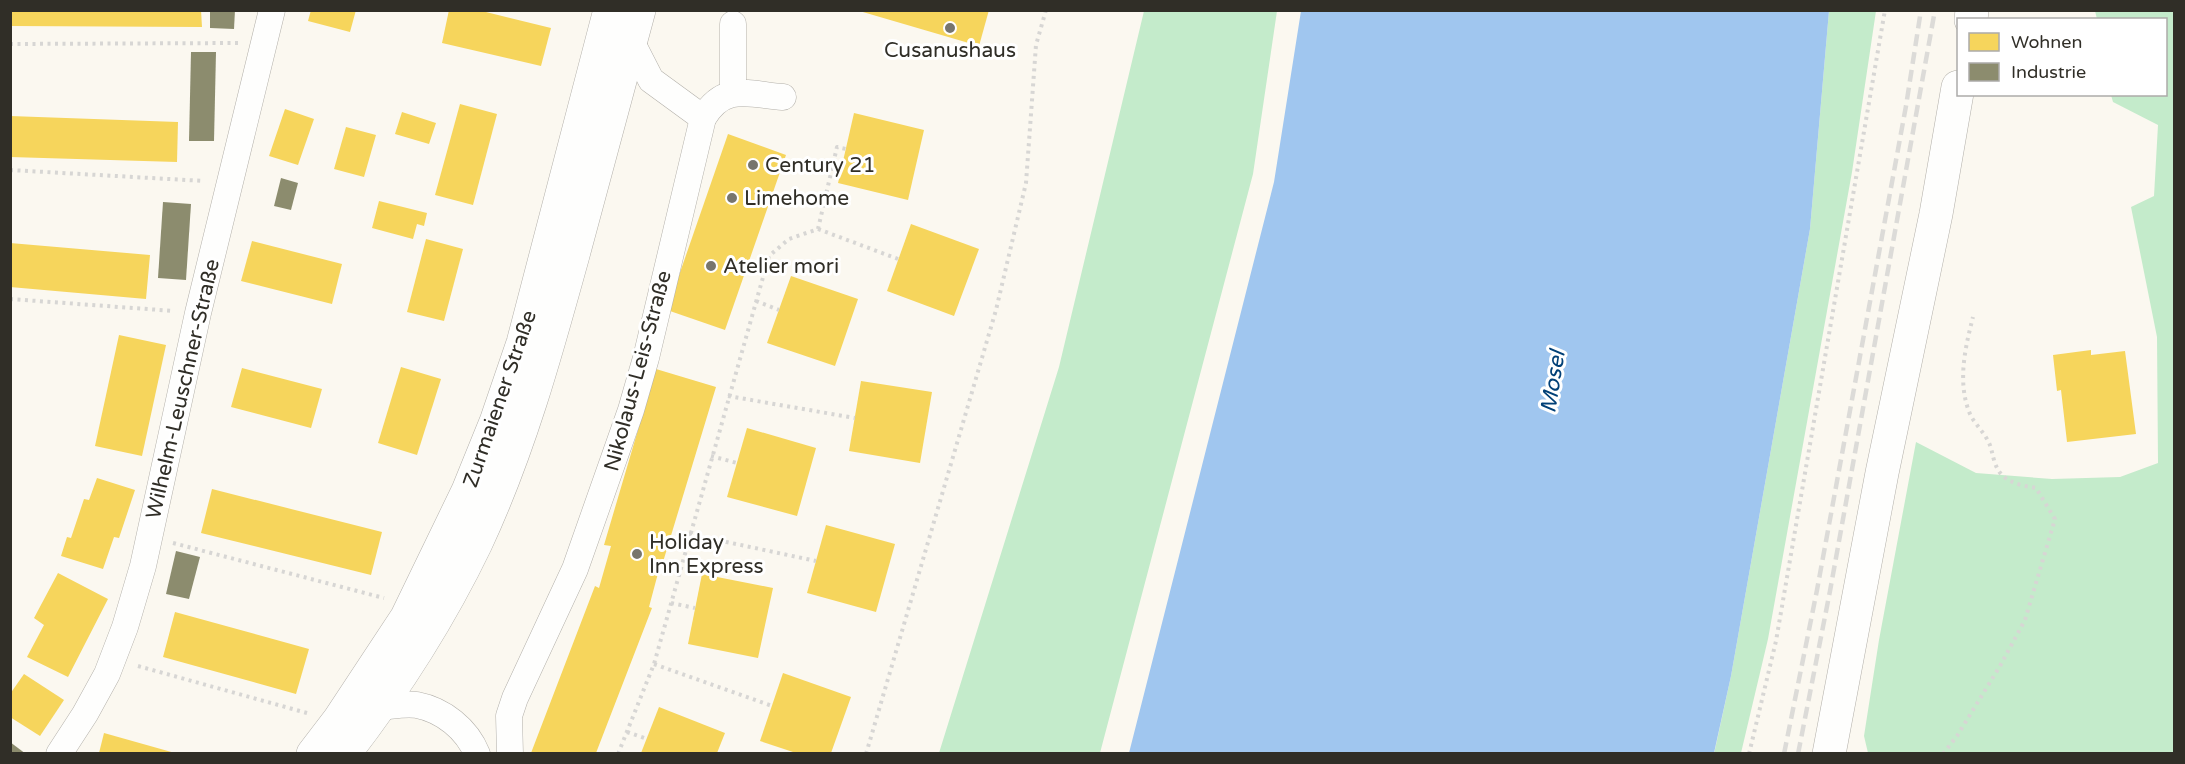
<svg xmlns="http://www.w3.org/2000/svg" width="2185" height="764" viewBox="0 0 2185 764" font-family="'Varela Round',sans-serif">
  <rect width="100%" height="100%" fill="#fbf8f0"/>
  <g fill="#c4ebcb">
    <polygon points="1144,11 1277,11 1253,174 1100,753 939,753 1059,367"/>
    <polygon points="1829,11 1876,11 1852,172 1768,639 1741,753 1714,754 1731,676 1810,229"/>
    <polygon points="2095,11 2174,11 2174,753 1868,753 1864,736 1879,640 1916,442 1976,473 2052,479 2120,477 2158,463 2157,337 2131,207 2154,196 2158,125 2113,102 2111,95 2166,94 2166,20 2097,19"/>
  </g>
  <polygon fill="#a0c6ef" points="1301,11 1829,11 1810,229 1731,676 1714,753 1129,753 1274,182"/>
  <g fill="#f6d55c">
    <polygon points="10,10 201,10 202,27 10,26"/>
    <polygon points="311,10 356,10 350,32 308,21"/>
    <polygon points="449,10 478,10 551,28 541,66 442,43"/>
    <polygon points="856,10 989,10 979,46"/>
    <polygon points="460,104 497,114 473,205 435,195"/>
    <polygon points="285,109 314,119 298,165 269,156"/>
    <polygon points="402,112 436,123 429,144 395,134"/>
    <polygon points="854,113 924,130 908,200 838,183"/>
    <polygon points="10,116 178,122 177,162 10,157"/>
    <polygon points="346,127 376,135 364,177 334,169"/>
    <polygon points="728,134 786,155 725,330 667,310"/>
    <polygon points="379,201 427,213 424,226 417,224 413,239 372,228"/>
    <polygon points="911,224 979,249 954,316 887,291"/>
    <polygon points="426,239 463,249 444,321 407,312"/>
    <polygon points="252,241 342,264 332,304 241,281"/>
    <polygon points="10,243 150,255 146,299 10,287"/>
    <polygon points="791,276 858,299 835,366 767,343"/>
    <polygon points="119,335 166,345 142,456 95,446"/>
    <polygon points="2091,350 2091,355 2125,351 2136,434 2067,442 2061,390 2057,391 2053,355"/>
    <polygon points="401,367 441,379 417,455 378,443"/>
    <polygon points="242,368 322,389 311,428 231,407"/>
    <polygon points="656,369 716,387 663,562 661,562 649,607 652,608 596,753 531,753 595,586 599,588 611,546 604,545"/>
    <polygon points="861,381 932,392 920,463 849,451"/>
    <polygon points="747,428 816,448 797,516 727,497"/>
    <polygon points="97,478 135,490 119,538 114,537 103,569 61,556 67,537 71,538 84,499 89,500"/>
    <polygon points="212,489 382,532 371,575 201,533"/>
    <polygon points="826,525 895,544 876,612 807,593"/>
    <polygon points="58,573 108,599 68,677 27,657 44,625 34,618"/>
    <polygon points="702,574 773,588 758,658 688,644"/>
    <polygon points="175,612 309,649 296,694 163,657"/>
    <polygon points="783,673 851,697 831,753 796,753 760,741"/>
    <polygon points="24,674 64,700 40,736 10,717 10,694"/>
    <polygon points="659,707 725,733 717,753 641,753"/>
    <polygon points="104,733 175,753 99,753"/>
  </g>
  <g fill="#8c8c6e">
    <polygon points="210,10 235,10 234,29 210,28"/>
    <polygon points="191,52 216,52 214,141 189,141"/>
    <polygon points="281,178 298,183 291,210 274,206"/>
    <polygon points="163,202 191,204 186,280 158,278"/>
    <polygon points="176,551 200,557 189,599 166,594"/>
    <polygon points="10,742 26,754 10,754"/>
  </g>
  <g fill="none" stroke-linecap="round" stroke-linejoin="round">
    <defs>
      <g id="minor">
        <polyline points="631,41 651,80 703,118"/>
        <polyline points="733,93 733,24"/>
        <path d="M380,707C392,706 406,703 417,705C443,710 467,729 477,754"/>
        <polyline points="59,754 85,714 107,674 125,627 143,566 198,313 272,10"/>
        <path d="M510,754L509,716L515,698L575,569L631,410L646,358L703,118C724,83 748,94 783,97"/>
      </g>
      <g id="major">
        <polyline points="1971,20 1972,10"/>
        <polyline points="313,754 339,720 407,617 468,491 496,422 523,343 610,10"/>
        <path d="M344,754C395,688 440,618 476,543C519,451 546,353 573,255C595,174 617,92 639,10"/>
        <polyline points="1829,754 1882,473 1936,214 1958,87"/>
      </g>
    </defs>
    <use href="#minor" stroke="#b3b0aa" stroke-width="27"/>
    <use href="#major" stroke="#b3b0aa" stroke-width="34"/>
    <g stroke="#d7d6d4" stroke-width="4" stroke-dasharray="3 4.5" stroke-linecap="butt">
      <polyline points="10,44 238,43"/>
      <polyline points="10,170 204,181"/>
      <polyline points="818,229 898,259"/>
      <polyline points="10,299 174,311"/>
      <polyline points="756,301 779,310"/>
      <polyline points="728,396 855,418"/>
      <polyline points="711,456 737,463"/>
      <polyline points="689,534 816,561"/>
      <polyline points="173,543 384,598"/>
      <polyline points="671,603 695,608"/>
      <polyline points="654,664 772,706"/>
      <polyline points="138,666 307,713"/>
      <polyline points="627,732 647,739"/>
      <polyline points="618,754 654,664 769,256 789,239 818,229 837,147 846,149"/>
      <polyline points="866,754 996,310 1026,183 1036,45 1046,10"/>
      <polyline points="1749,754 1776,641 1885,10"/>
      <path d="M1943,754L1957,736L2000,666L2025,620L2055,519L2036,488C2019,485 2001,482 1995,463C1992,455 1992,448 1988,441C1983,431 1974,423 1970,414C1957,383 1965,348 1973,317"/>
    </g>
    <use href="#minor" stroke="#fefefd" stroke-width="26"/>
    <use href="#major" stroke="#fefefd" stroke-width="33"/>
    <g stroke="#dcdbd8" stroke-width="4.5" stroke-dasharray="12 6" stroke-linecap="butt">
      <polyline points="1784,754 1817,590 1906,106 1921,10"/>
      <polyline points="1798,754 1830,591 1935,10"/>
    </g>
  </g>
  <g fill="#77756d" stroke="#fff" stroke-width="2">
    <circle cx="950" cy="28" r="6"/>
    <circle cx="753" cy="165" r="6"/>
    <circle cx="732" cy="198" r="6"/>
    <circle cx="711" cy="266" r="6"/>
    <circle cx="637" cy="554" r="6"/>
  </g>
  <g text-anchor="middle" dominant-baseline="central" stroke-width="6" stroke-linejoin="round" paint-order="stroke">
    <g font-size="21" fill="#302e27" stroke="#fff" text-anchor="start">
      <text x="950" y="50" text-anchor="middle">Cusanushaus</text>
      <text x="765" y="165">Century 21</text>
      <text x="744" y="198">Limehome</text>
      <text x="723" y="266">Atelier mori</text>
      <text x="649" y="542">Holiday<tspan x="649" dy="24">Inn Express</tspan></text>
    </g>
    <g font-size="21" fill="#302e27" stroke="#fff">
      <text transform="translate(638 371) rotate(-75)">Nikolaus-Leis-Straße</text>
      <text transform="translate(183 389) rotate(-77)">Wilhelm-Leuschner-Straße</text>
      <text transform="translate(500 399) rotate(-71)">Zurmaiener Straße</text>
    </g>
    <g font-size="22" font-style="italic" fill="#014077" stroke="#fff">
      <text transform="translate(1553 382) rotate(-81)">Mosel</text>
    </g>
  </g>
  <rect width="2185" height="764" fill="none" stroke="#302e27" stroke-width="24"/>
  <rect x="1957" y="18" width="210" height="78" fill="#ffffff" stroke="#acaba9" stroke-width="1.5"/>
  <rect x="1969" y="33" width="30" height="18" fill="#f6d55c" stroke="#acaba9" stroke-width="1.5"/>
  <text x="2011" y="48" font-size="18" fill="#302e27">Wohnen</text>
  <rect x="1969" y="63" width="30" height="18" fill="#8c8c6e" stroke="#acaba9" stroke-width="1.5"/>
  <text x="2011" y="78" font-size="18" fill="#302e27">Industrie</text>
</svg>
